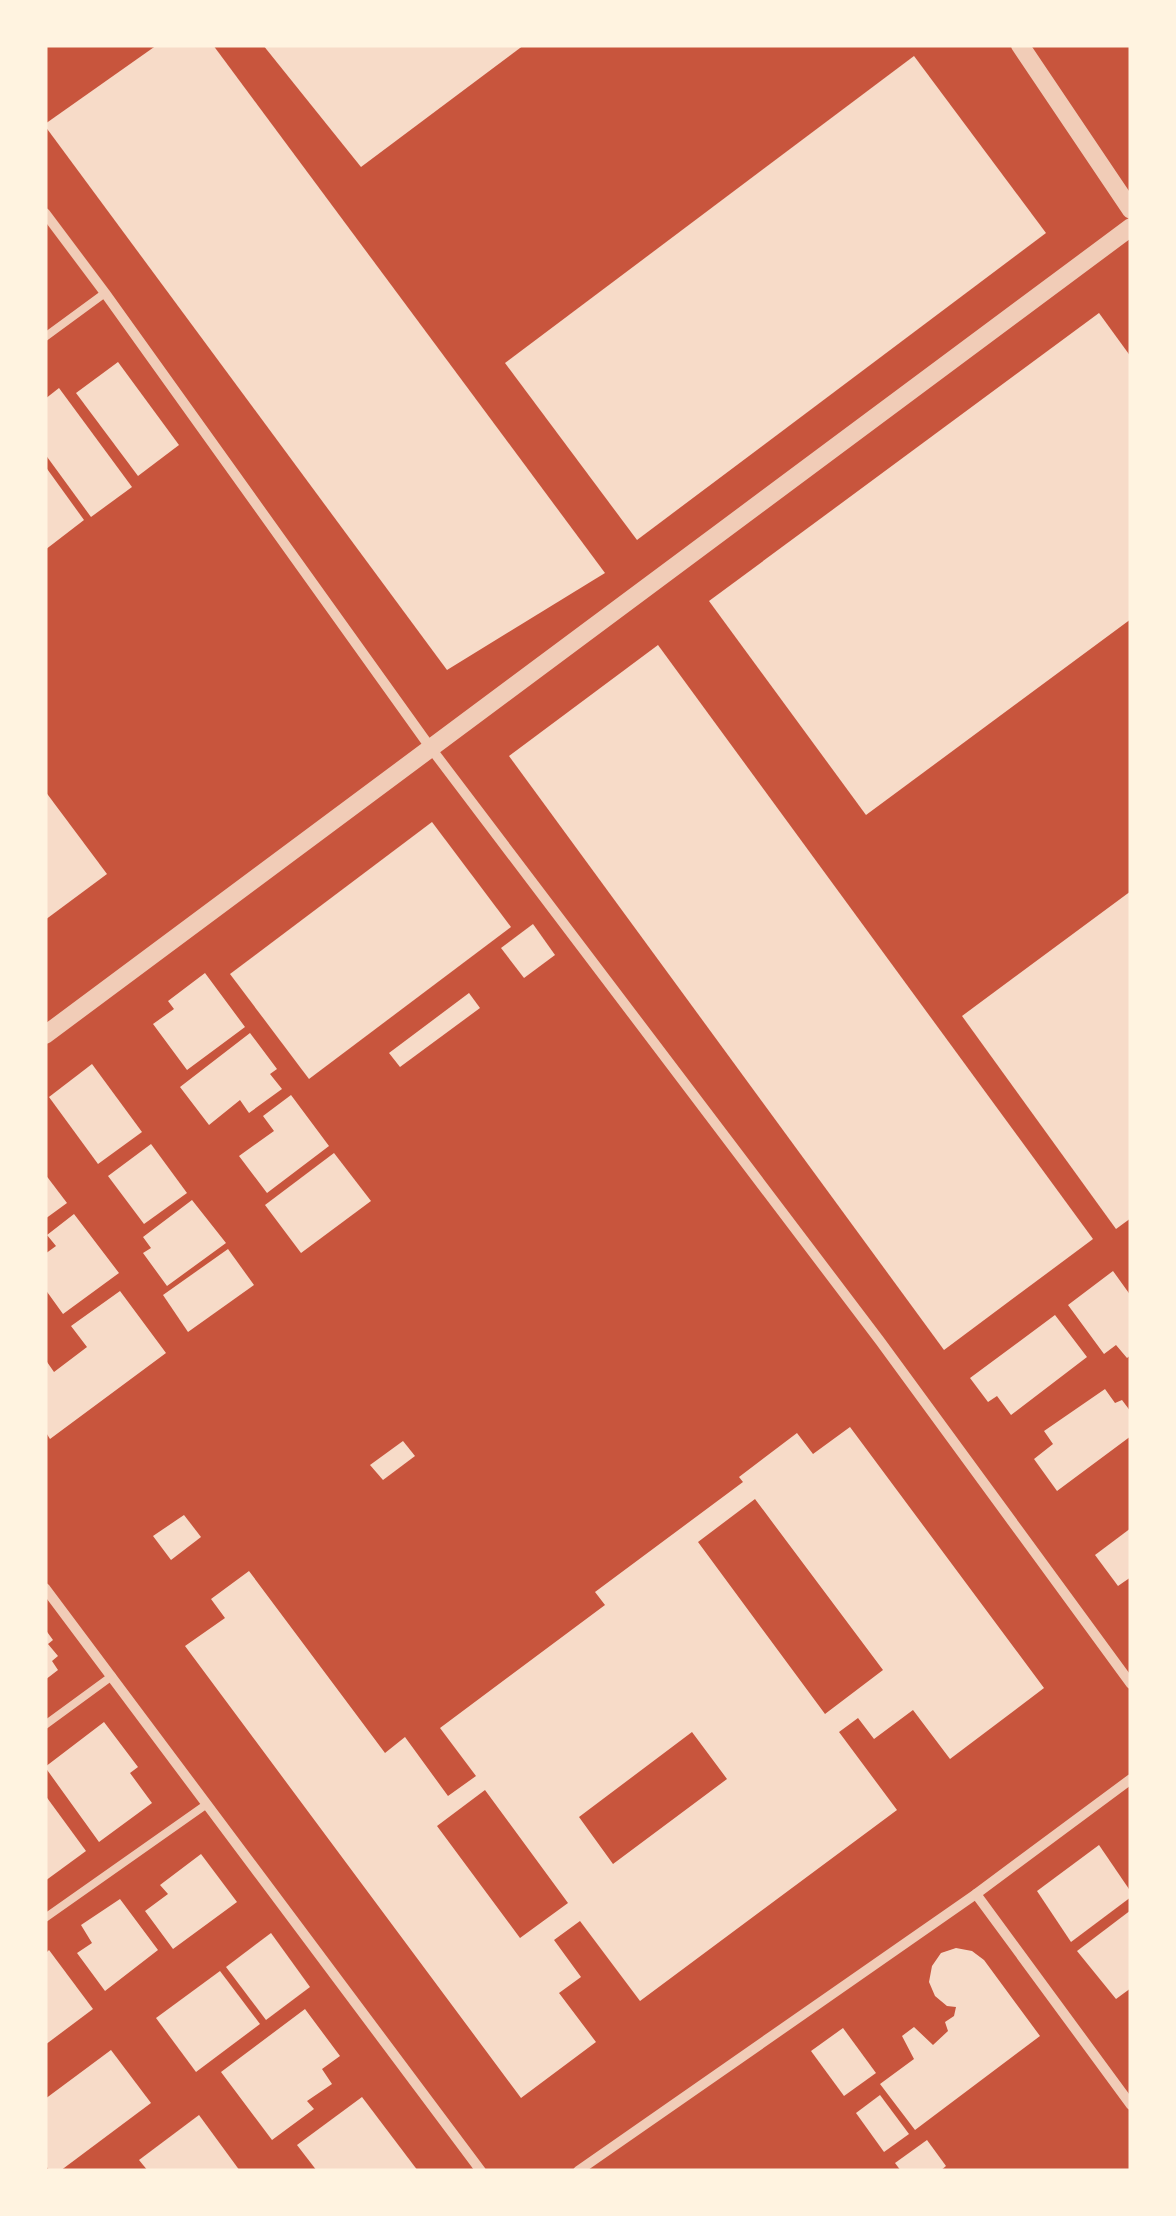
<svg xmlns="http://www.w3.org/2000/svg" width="1176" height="2216" viewBox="0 0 1176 2216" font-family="'IBM Plex Sans',sans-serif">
  <rect width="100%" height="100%" fill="#c8553d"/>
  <g fill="#f7dbc8" fill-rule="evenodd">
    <polygon points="157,45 213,45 605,573 447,670 45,126 45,124"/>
    <polygon points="263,45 524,45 361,167"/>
    <polygon points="914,56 1046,233 637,540 505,363"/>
    <polygon points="1099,313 1131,357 1131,619 866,815 709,601"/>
    <polygon points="118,362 179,445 138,476 76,393"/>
    <polygon points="59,388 132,487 91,517 45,454 45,399"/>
    <polygon points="45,466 84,520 45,550"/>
    <polygon points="658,645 1093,1239 944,1350 509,756"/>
    <polygon points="45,791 107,874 45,920"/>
    <polygon points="432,822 511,927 309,1079 230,974"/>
    <polygon points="1131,891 1131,1218 1116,1229 962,1016"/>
    <polygon points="533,924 555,955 524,978 501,948"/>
    <polygon points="205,973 245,1027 187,1070 153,1024 174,1009 168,1001"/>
    <polygon points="469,993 480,1008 400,1067 389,1053"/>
    <polygon points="250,1033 277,1069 270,1074 282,1089 249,1113 240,1100 209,1125 180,1087"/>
    <polygon points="92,1064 142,1132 98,1164 49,1097"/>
    <polygon points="291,1095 329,1146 267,1193 239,1156 274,1131 263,1116"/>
    <polygon points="151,1144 187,1193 144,1224 108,1176"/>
    <polygon points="334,1153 371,1201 301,1253 265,1205"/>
    <polygon points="45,1174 67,1203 45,1219"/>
    <polygon points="192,1200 226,1243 167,1286 143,1253 151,1248 143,1237"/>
    <polygon points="74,1214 119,1273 63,1314 45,1289 45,1254 56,1246 47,1235"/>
    <polygon points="228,1249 254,1285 188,1332 163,1295"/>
    <polygon points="1113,1271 1131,1296 1131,1355 1127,1358 1116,1345 1104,1354 1068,1305"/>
    <polygon points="120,1291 166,1353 50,1439 45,1431 45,1359 54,1372 87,1347 71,1326"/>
    <polygon points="1055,1315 1087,1357 1011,1415 997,1396 988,1402 970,1378"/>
    <polygon points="1105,1389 1115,1403 1122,1400 1131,1412 1131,1436 1057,1491 1034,1459 1053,1444 1044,1431"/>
    <path d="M850,1427L1044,1688L950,1759L913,1710L874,1739L858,1718L839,1732L897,1810L640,2001L580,1921L554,1940L581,1977L559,1993L596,2042L521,2098L185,1646L225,1618L211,1599L249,1571L385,1753L405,1737L448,1796L476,1776L440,1728L605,1605L595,1592L743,1482L739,1477L797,1433L813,1454ZM755,1499L883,1670L825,1714L698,1542ZM692,1732L727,1779L613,1864L579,1817ZM485,1790L568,1903L520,1938L437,1826Z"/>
    <polygon points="403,1441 415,1456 383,1480 370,1465"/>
    <polygon points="184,1515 201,1537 171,1560 153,1536"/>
    <polygon points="1131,1528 1131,1577 1118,1586 1095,1555"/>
    <polygon points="45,1629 53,1640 48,1644 58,1656 52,1661 58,1670 45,1680"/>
    <polygon points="104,1722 138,1767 130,1773 152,1803 99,1842 45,1767"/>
    <polygon points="45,1795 86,1851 45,1881"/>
    <polygon points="1099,1845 1131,1892 1131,1897 1071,1942 1037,1891"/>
    <polygon points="201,1854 237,1902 173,1949 145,1911 168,1894 160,1885"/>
    <polygon points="120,1899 158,1950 105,1991 77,1953 92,1943 81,1925"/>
    <polygon points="1131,1910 1131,1988 1116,1999 1077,1951"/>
    <polygon points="271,1933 310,1987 266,2020 226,1967"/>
    <polygon points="956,1948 972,1951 984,1960 1040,2036 915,2130 880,2084 914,2059 902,2036 914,2027 933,2045 948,2031 945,2022 954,2016 956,2007 947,2006 935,1996 929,1982 932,1966 941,1953"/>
    <polygon points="49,1950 93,2009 45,2045 45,1954"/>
    <polygon points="220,1971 260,2024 196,2072 156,2018"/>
    <polygon points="305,2009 340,2056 322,2069 332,2084 307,2101 314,2109 272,2140 221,2072"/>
    <polygon points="843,2028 876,2073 844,2096 811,2051"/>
    <polygon points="111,2050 151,2103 60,2171 50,2171 45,2165 45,2099"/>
    <polygon points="880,2095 909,2134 884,2152 856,2113"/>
    <polygon points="362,2097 418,2171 317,2171 297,2145"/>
    <polygon points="199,2115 240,2171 148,2171 139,2160"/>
    <polygon points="927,2140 946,2166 940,2171 901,2171 895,2163"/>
  </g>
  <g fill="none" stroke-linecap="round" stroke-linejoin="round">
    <g stroke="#f1ccb7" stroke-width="8">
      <polyline points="45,337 105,293"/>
      <polyline points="45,1725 112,1676"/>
      <polyline points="45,1918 207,1804"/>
    </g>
    <g stroke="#f1ccb7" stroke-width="10">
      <polyline points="45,213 105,293 430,747 880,1341 1131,1684"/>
      <polyline points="45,1588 481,2171"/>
      <polyline points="976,1894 1131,2105"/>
      <polyline points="578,2171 976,1894 1131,1779"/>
    </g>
    <g stroke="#f1ccb7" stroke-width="18">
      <polyline points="1020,45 1131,210"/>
      <polyline points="45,1035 1131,227"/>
    </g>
  </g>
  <rect width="1176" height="2216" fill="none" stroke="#fff3e0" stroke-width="95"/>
</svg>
